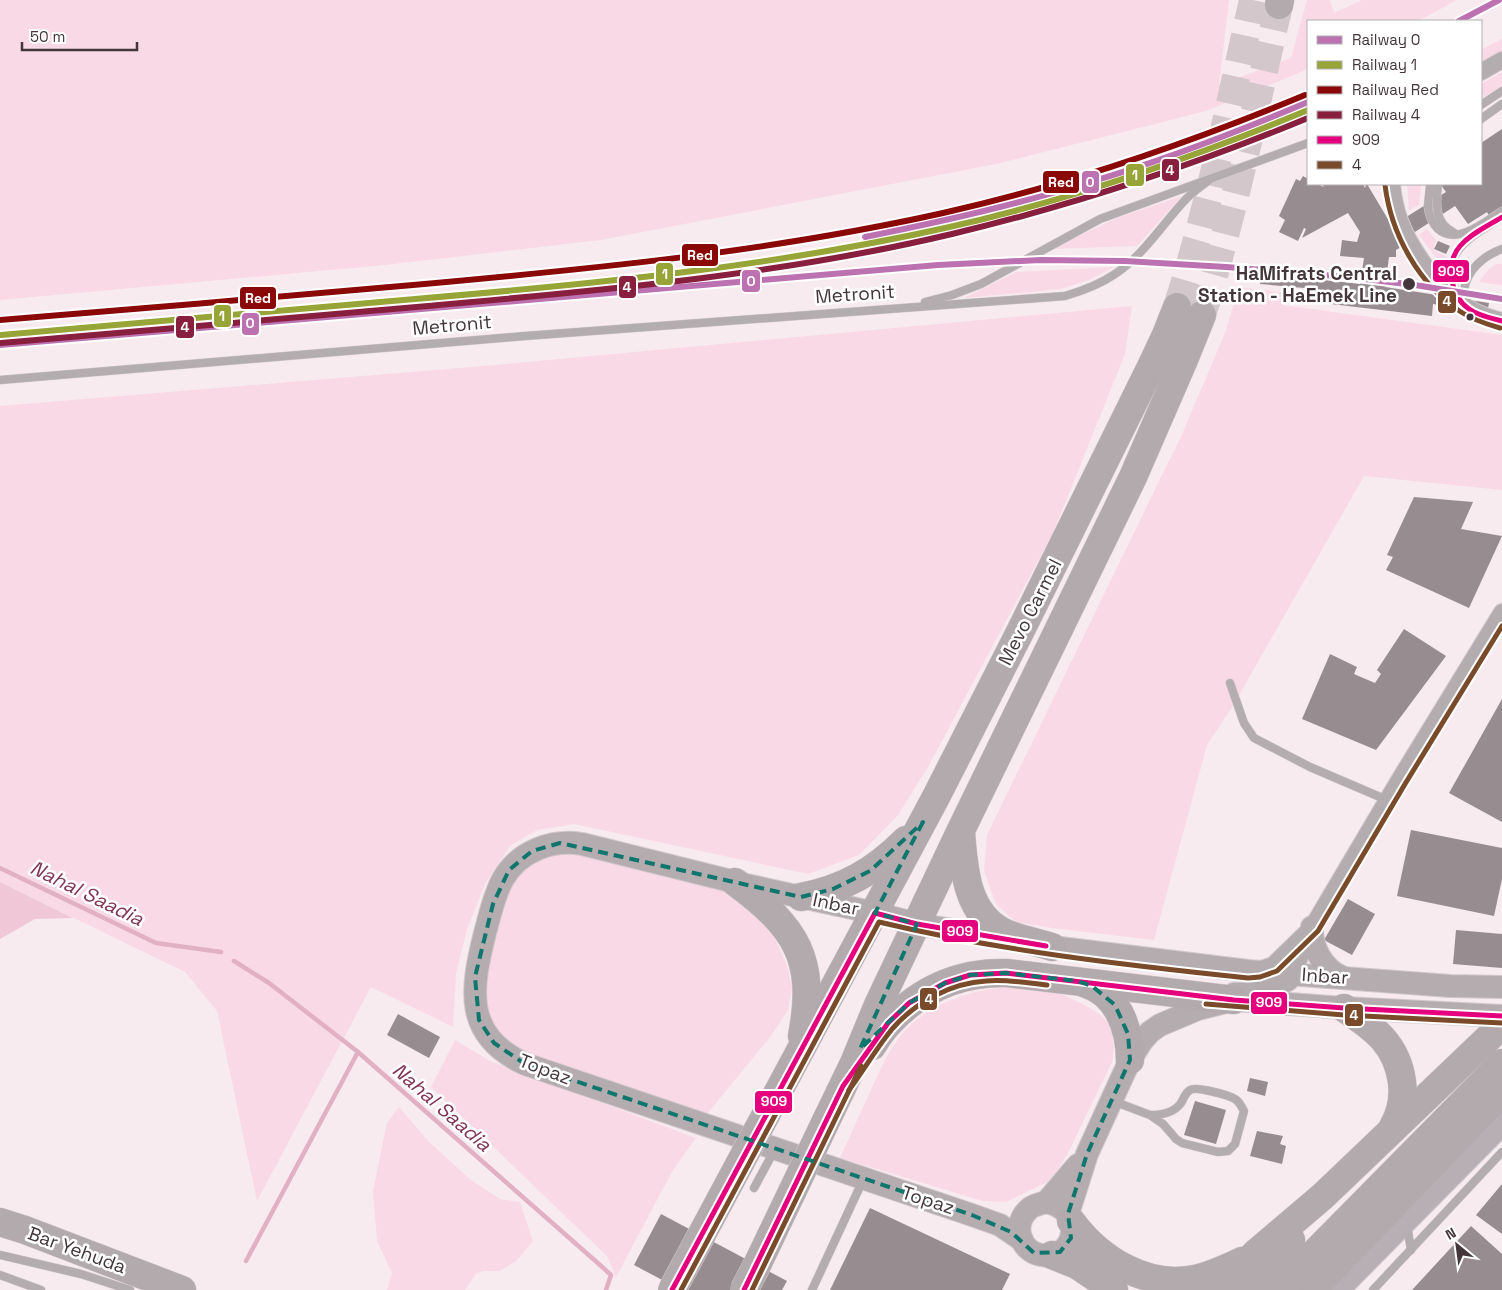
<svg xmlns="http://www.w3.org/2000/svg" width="1502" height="1290" viewBox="0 0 1502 1290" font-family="'Space Grotesk',sans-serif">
  <rect width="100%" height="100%" fill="#f7ebef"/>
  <g fill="#f9d9e5">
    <polygon points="0,0 1229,0 1219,85 1291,58 1307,0 1330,0 1334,13 1362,0 1457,0 1418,21 1308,21 1308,69 1206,111 996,164 601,240 385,265 0,300"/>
    <polygon points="1502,39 1502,51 1481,63 1481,50"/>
    <polygon points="1502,72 1502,85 1481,99 1481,84"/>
    <polygon points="1407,184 1421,184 1419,205 1409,210"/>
    <polygon points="1182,196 1137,246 1051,249 1117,218"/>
    <polygon points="1427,229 1436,240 1433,250 1447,257 1445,265 1437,259 1419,235"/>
    <polygon points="1496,264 1502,264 1502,285 1479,282 1488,270"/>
    <polygon points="1114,267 1089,280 1060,289 964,298 1016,272"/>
    <polygon points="1239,287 1285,293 1282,305 1502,335 1502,490 1364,476 1234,704 1207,745 1154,940 1052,928 1016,922 996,904 984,871 987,835 1183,432 1225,333"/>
    <polygon points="1132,306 1125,354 1053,533 928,767 898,815 859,855 808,874 574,824 537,830 510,846 486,882 467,929 456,974 453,1027 371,987 257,1201 217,1011 185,972 0,882 0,406 483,366"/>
    <polygon points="570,852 733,892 771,929 788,968 792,988 788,1010 771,1036 706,1115 529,1054 520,1050 501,1036 488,1016 485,978 503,907 512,883 526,868 548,855"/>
    <path d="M1022,986C1030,986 1038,987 1045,988C1061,993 1092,1007 1104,1018C1115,1029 1115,1048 1112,1062L1068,1153L1057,1171L1047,1182L1006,1202L983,1201L840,1158C850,1136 860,1114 870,1092C878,1074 887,1053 899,1038C929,1000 976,988 1022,986Z"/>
    <polygon points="455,1040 490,1061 696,1138 673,1170 616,1277 607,1256 431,1087"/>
    <polygon points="399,1107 428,1141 471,1180 500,1199 520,1202 533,1241 516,1261 500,1271 483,1271 476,1274 465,1290 387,1290 392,1273 377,1241 373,1191 387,1123"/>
  </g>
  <polygon fill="#f0c7d6" points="0,882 73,918 35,919 0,939"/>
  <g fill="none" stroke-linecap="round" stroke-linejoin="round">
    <g stroke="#e1b0c3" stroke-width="4.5">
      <polyline points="0,868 156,943 221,952"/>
      <polyline points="234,961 269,983 358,1052 600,1265 611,1275 606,1290"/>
      <polyline points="246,1261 358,1052"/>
    </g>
  </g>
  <g fill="#978c90">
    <polygon points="1502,129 1502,208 1489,216 1487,212 1468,224 1455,206 1401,241 1403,246 1396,250 1396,257 1389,257 1385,287 1489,303 1487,313 1433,304 1432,316 1314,302 1316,289 1260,284 1261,275 1300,277 1360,284 1364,258 1340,256 1342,240 1357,242 1360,232 1348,213 1302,238 1306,229 1304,228 1298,241 1279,232 1285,220 1279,216 1296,179 1300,181 1303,176 1308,179 1308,184 1317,184 1324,187 1322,184 1363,184 1365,188 1366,184 1367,184 1392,226 1446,192 1440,184 1481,184 1481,143"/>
    <polygon points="1438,241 1450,246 1446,254 1434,249"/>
    <polygon points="1414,497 1473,502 1461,529 1502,536 1469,608 1386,570 1393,557 1387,555"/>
    <polygon points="1404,629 1446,656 1376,750 1302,719 1330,654 1357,667 1354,674 1375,683 1381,674 1377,670"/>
    <polygon points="1502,699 1502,822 1449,793"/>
    <polygon points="1411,830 1502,848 1502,879 1494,916 1397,896"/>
    <polygon points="1348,899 1375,914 1352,955 1324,940"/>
    <polygon points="1456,930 1502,934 1502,968 1453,964"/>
    <polygon points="398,1014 440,1037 429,1058 387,1035"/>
    <polygon points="1250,1078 1268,1082 1265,1096 1247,1091"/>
    <polygon points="1195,1101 1226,1110 1216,1144 1184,1135"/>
    <polygon points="1257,1131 1283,1136 1280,1144 1286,1146 1282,1164 1250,1156"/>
    <polygon points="1502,1184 1502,1234 1476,1215"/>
    <polygon points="870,1208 1010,1274 1002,1290 830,1290"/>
    <polygon points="661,1214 787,1281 782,1290 681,1290 634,1265"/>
    <polygon points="1471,1226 1502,1254 1502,1290 1412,1290"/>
  </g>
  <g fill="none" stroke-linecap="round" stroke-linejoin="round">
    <g stroke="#d3c7cb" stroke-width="28" stroke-dasharray="28 14" stroke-linecap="butt">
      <path d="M1177,307C1209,207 1230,103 1253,0"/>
      <path d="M1202,315C1234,214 1255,109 1279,5"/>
    </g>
    <defs>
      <g id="lane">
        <polyline points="1481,105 1502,91"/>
        <polyline points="1481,119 1502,104"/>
        <path d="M1430,184C1430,192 1428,200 1428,207C1429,215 1432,223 1438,229C1457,246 1486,221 1502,211"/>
        <path d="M1438,184C1436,202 1434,223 1453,232"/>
        <path d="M1458,295C1435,253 1473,236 1502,217"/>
        <polyline points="925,302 952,295 981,284 1100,219 1308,143"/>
        <path d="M1465,305C1459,278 1478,258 1502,249"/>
        <path d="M0,380L525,336L1065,296C1082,291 1099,285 1115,274C1144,255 1163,223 1187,198C1193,192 1201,186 1208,181"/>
        <polyline points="1230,683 1244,723 1254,738 1310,767 1387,800"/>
        <path d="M1113,1101L1150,1115L1163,1124L1176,1139L1182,1143L1218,1152L1228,1151L1235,1144L1244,1111C1241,1106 1240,1102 1235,1099C1228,1095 1196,1086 1190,1090C1185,1093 1184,1098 1181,1103C1174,1113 1162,1115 1150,1115"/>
        <polyline points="754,1188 774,1151"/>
        <polyline points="1407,1225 1411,1250"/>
        <polyline points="0,1255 81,1274 130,1290"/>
        <polyline points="0,1275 41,1290"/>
        <polyline points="812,1290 863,1180"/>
        <polyline points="1373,1290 1502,1152"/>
      </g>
      <g id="street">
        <polyline points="1481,72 1502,60"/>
        <path d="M1392,184C1395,215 1404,235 1422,261C1443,292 1464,312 1502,321"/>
        <polyline points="1258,970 1273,965 1307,932"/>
        <path d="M1233,991C1252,990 1274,992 1290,982L1312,927L1399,780L1502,612"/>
      </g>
      <g id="secondary">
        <path d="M735,882L582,844C552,839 519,851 503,879C494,895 490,915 485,933C471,989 463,1035 525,1064L972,1215L1000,1225L1022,1240"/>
        <polyline points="737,883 875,913 917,924 1052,947 1248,971 1450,986 1502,987"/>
        <path d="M1312,927C1311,947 1323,969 1342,977"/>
        <path d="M1045,1202C1087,1208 1076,1262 1041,1255C1020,1251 1012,1225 1028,1210C1033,1204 1042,1205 1048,1200C1058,1189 1068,1176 1078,1165"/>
        <polyline points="1068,1214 1087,1154 1130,1060 1142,1041 1150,1032 1160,1025 1198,1009 1234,1000 1344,1008 1502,1016"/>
      </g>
      <polyline id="primary" points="1336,1290 1502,1122"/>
      <g id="highway">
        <polyline points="1279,5 1280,0"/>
        <path d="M961,833C964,869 966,913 1003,932C1018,939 1036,942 1052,947"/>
        <path d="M735,882C796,927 817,959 802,1036"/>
        <path d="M801,897C844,889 875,871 906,840"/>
        <path d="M1086,984C1118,994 1130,1029 1130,1060"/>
        <path d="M1344,1008C1374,1028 1397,1044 1402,1082C1404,1099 1401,1113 1393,1127"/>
        <path d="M872,1046C877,1038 883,1029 890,1022C922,988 960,972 1006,973L1234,1000"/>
        <polyline points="777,1094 936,797 1021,630 1151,367 1166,335 1177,307"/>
        <polyline points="826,1121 854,1063 878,1005 961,830 1133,477 1183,362 1202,315"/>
        <path d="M1071,1221C1099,1259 1146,1289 1195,1279C1210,1276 1227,1268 1242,1261"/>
        <polyline points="0,1222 25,1230 182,1290"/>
        <polyline points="1052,1255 1077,1265 1114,1290"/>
        <polyline points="1219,1290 1256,1253 1323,1196 1502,1025"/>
        <polyline points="1248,1290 1282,1254 1291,1240"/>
        <polyline points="1278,1290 1502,1063"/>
        <polyline points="1312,1290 1502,1092"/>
      </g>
    </defs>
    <use href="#lane" stroke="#d2c8cc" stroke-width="9"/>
    <use href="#street" stroke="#d2c8cc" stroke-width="18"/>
    <use href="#secondary" stroke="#d2c8cc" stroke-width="24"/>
    <use href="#primary" stroke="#d2c8cc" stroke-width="27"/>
    <use href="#highway" stroke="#d2c8cc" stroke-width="29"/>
    <use href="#lane" stroke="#b3adaf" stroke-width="8"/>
    <use href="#street" stroke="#b3adaf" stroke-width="16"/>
    <use href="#secondary" stroke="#b4acae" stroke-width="22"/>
    <use href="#primary" stroke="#b7afb3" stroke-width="25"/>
    <use href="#highway" stroke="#b3aaad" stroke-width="28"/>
    <defs>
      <g id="highway-bridge">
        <polyline points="672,1290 777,1094"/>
        <polyline points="744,1290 757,1265 826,1121"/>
      </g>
    </defs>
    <use href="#highway-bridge" stroke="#d2c8cc" stroke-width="29" stroke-linecap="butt"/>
    <use href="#highway-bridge" stroke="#b3aaad" stroke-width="28"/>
    <defs>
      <g id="bus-1">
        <path d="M1502,217C1488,226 1471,233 1460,246C1445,264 1450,296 1469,309C1479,316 1491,318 1502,321"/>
        <polyline points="875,913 917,924 1046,946"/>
        <polyline points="672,1290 875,913"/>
        <polyline points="744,1290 843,1086 888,1023 909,1003 945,983 970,975 1006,973 1234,1000 1344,1008 1502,1016"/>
      </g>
      <g id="bus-2">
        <path d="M1385,185C1391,234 1419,285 1461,312C1473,320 1486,324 1500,328"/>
        <polyline points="1206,1004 1344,1015 1502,1023"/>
        <path d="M849,1090C864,1070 877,1047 893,1028C916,1002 951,983 986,981C1007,979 1027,983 1047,985"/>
        <path d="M681,1290L879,922C1000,951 1124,965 1248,978L1260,977L1277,971L1318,931L1405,784L1502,626"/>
        <polyline points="752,1290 861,1066"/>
      </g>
    </defs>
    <use href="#bus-1" stroke="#fff" stroke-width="9"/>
    <use href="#bus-2" stroke="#fff" stroke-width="9"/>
    <use href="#bus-1" stroke="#e5007d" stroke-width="5"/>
    <use href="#bus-2" stroke="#7a4b2a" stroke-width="5"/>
    <defs>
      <g id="rail-1">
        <polyline points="1459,21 1499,0"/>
        <path d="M865,237C941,222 1016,205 1090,182C1165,160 1237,132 1308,102"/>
        <polyline points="0,345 938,265 1041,260 1125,261 1226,267 1348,277 1415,285 1502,299"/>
      </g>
      <path id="rail-2" d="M1,335C139,324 277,312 415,299C593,284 770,267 945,228C1070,200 1190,159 1308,110"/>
      <path id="rail-3" d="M0,320C138,309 275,297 413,285C591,269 768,252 943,213C1068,185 1187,144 1305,95"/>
      <path id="rail-4" d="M1,343C144,331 286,318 428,306C604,290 780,275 952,234C1074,205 1192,166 1308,118"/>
    </defs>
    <use href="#rail-1" stroke="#fff" stroke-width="10"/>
    <use href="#rail-2" stroke="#fff" stroke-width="10"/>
    <use href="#rail-3" stroke="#fff" stroke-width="10"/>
    <use href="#rail-4" stroke="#fff" stroke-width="10"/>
    <use href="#rail-1" stroke="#bc72b1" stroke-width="6"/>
    <use href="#rail-2" stroke="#97a438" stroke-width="6"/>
    <use href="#rail-3" stroke="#8a0808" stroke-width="6"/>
    <use href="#rail-4" stroke="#891f3e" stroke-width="6"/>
  </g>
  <path fill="none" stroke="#0f766e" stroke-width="4" stroke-dasharray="10 6" stroke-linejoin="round" d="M923,822L875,913L917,924L860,1049L909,1003L945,983L970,975L1006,973L1077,981L1092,986L1115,1005L1128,1034L1130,1060L1087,1154L1068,1214L1071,1238L1060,1252L1034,1253L1011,1232L972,1215L525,1064L494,1043L479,1020L475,977L493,904L509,870L532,851L560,843L801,897L833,889L870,871Z"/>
  <g fill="#44363b" stroke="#fff" stroke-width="2">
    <circle cx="1409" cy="284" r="7"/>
    <circle cx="1470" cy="317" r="4.5"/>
  </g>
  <g text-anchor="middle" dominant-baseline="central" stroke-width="5" stroke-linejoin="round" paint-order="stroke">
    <g font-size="19" font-weight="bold" fill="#44363b" stroke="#fff" text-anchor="end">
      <text x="1397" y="273">HaMifrats Central<tspan x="1397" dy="22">Station - HaEmek Line</tspan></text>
    </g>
    <g font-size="19" fill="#44363b" stroke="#fff">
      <text transform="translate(855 294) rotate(-4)">Metronit</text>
      <text transform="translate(452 325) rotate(-5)">Metronit</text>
      <text transform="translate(1030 612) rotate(-63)">Mevo Carmel</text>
      <text transform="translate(836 904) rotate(12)">Inbar</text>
      <text transform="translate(1325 976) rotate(4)">Inbar</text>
      <text transform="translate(545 1069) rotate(21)">Topaz</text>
      <text transform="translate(928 1200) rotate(18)">Topaz</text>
      <text transform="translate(77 1250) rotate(20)">Bar Yehuda</text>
    </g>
    <g font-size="20" font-style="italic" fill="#803456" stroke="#fff">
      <text transform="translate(87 893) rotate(26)">Nahal Saadia</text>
      <text transform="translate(442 1107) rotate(41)">Nahal Saadia</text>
    </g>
  </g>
  <g stroke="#fff" stroke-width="2">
    <rect x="1161" y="158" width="19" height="24" rx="5" fill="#891f3e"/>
    <rect x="1125" y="163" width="20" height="24" rx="5" fill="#97a438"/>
    <rect x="1081" y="170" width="19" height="24" rx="5" fill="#bc72b1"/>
    <rect x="1042" y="170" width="38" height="24" rx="5" fill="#8a0808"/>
    <rect x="681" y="243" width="38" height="24" rx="5" fill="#8a0808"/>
    <rect x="1432" y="259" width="38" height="24" rx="5" fill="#e5007d"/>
    <rect x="655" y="262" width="19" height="24" rx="5" fill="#97a438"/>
    <rect x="741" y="269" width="20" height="24" rx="5" fill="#bc72b1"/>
    <rect x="618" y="275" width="19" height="24" rx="5" fill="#891f3e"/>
    <rect x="239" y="286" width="38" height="24" rx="5" fill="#8a0808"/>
    <rect x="1437" y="290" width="20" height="24" rx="5" fill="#7a4b2a"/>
    <rect x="213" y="304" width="19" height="24" rx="5" fill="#97a438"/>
    <rect x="241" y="312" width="19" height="24" rx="5" fill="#bc72b1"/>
    <rect x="175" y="315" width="20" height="24" rx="5" fill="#891f3e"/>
    <rect x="941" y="919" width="38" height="24" rx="5" fill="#e5007d"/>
    <rect x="919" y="987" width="19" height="24" rx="5" fill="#7a4b2a"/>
    <rect x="1250" y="991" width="38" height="24" rx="5" fill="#e5007d"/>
    <rect x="1344" y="1003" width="20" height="24" rx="5" fill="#7a4b2a"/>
    <rect x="754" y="1090" width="39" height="24" rx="5" fill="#e5007d"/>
  </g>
  <g font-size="14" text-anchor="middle" font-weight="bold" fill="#fff">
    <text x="1170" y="175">4</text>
    <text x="1135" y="180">1</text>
    <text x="1090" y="187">0</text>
    <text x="1061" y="187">Red</text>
    <text x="700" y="260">Red</text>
    <text x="1451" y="276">909</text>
    <text x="665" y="279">1</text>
    <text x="751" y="286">0</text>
    <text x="627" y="292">4</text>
    <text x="258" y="303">Red</text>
    <text x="1447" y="306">4</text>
    <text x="222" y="321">1</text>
    <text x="250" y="328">0</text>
    <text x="185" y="332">4</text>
    <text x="960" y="936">909</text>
    <text x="929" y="1004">4</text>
    <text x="1269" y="1007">909</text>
    <text x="1354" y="1020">4</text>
    <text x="774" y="1106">909</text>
  </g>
  <rect x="1307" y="20" width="175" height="165" fill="#ffffff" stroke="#b4afb1"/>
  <rect x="1317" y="36" width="25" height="8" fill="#bc72b1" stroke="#b4afb1"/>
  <text x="1352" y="45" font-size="15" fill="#44363b">Railway 0</text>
  <rect x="1317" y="61" width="25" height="8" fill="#97a438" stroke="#b4afb1"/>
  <text x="1352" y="70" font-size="15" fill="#44363b">Railway 1</text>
  <rect x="1317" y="86" width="25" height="8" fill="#8a0808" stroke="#b4afb1"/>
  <text x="1352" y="95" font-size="15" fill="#44363b">Railway Red</text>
  <rect x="1317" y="111" width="25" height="8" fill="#891f3e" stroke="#b4afb1"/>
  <text x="1352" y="120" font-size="15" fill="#44363b">Railway 4</text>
  <rect x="1317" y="136" width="25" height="8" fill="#e5007d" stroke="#b4afb1"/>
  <text x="1352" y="145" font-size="15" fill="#44363b">909</text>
  <rect x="1317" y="161" width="25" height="8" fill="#7a4b2a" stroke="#b4afb1"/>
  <text x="1352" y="170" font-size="15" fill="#44363b">4</text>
  <g transform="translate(1457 1245) rotate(331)" stroke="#ffffff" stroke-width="4" paint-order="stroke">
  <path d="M0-4L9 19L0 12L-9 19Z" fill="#44363b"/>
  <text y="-8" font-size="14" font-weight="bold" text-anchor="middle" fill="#44363b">N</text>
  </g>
  <path d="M22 42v8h115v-8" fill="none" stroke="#44363b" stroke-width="2.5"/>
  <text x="30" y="42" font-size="15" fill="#44363b" stroke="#ffffff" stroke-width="4" paint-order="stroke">50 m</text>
</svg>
